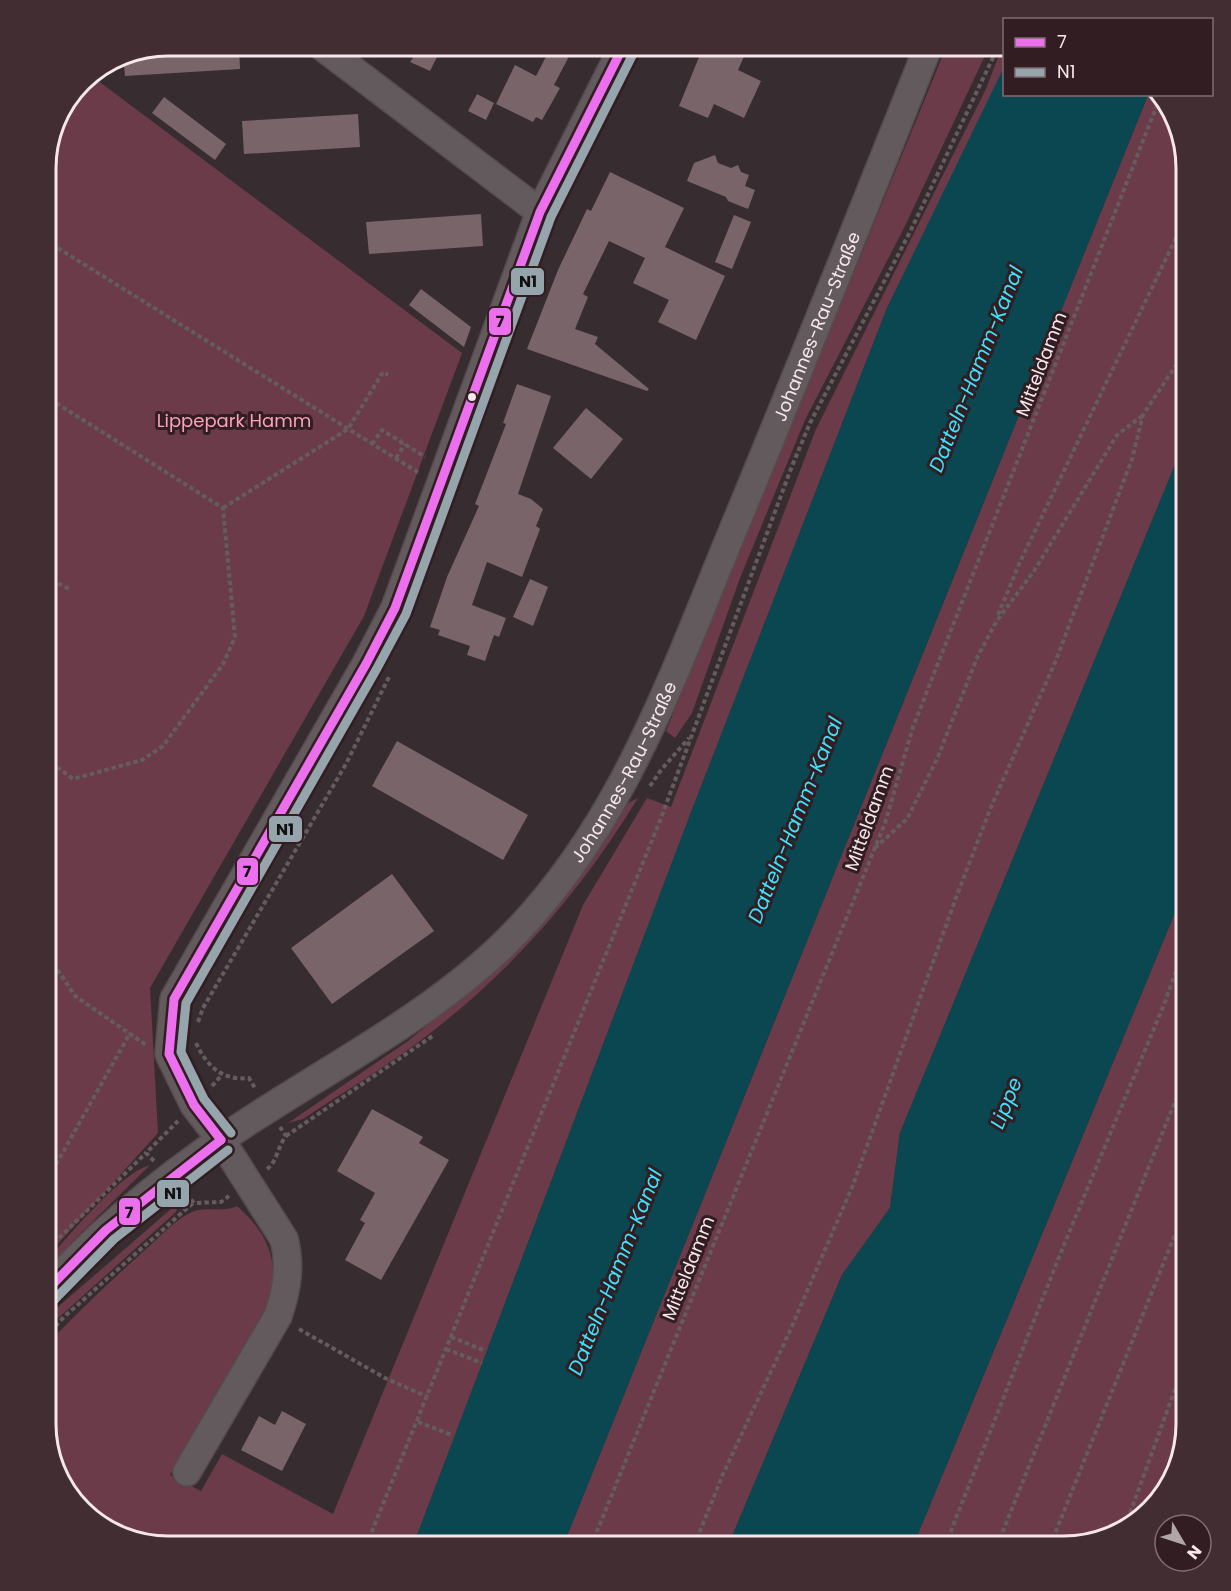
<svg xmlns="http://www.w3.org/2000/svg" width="1231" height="1591" viewBox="0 0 1231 1591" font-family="Poppins,sans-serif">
  <rect width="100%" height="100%" fill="#372c2f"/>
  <g fill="#6b3b49">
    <polygon points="947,45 990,45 904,228 805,420 740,578 692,713 675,738 666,731"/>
    <path d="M1003,45L1004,67L996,88L887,308L690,815L413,1546H167L107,1530L65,1491L45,1424V1347C77,1312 111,1281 145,1250C159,1238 175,1219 192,1212C207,1206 223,1213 237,1206C267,1233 275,1253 274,1293L170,1475L201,1491L222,1454L333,1514L583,905L647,798L671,807L816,429L985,91Z"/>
    <polygon points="89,74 462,353 364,616 150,988 158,1133 45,1258 45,159 57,114"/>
    <polygon points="1148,95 1160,95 1166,100 1186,168 1186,438 900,1133 890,1208 842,1275 728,1546 563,1546"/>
    <path d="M638,798C578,896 507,977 413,1046C378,1072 340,1094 303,1119L288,1123L408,1041L484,979L601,844L626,804Z"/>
    <polygon points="1186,886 1186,1415 1150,1505 1131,1526 1064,1546 913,1546"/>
    <path d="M150,1165L73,1241L45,1273V1263C67,1238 120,1173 150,1165Z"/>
    <polygon points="179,1202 176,1212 45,1330 45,1320 51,1313"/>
  </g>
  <g fill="#0a4751">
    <polygon points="1004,67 1004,94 1148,95 563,1546 413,1546 690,815 887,308"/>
    <polygon points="1186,438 1186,886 913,1546 728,1546 842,1275 890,1208 900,1133"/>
  </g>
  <g fill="#79646a">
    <polygon points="168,45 239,45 240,69 125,76 123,54"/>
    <polygon points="386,45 443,45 430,71 410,62 413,58"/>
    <polygon points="552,45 575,45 554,85 560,88 542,120 536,117 533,122 496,104 515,65 536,76"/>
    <polygon points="704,45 749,45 738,70 761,81 744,118 714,104 708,118 679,106"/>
    <polygon points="477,94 494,103 486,120 468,111"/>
    <polygon points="164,97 226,144 215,160 152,113"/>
    <polygon points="358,114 360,147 244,154 242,121"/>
    <polygon points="715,155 718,163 731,168 738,165 741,172 749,175 745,186 755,190 748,209 728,201 726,197 687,181 694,163"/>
    <polygon points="610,172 684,208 665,247 725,276 696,340 658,322 669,300 633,283 645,258 609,241 583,294 588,297 575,329 598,337 595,344 649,389 647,391 527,349 558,270 587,209 591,211"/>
    <polygon points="481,214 483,246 369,254 366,222"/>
    <polygon points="734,215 751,222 732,269 715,262"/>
    <polygon points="421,289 471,327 464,347 409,305"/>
    <polygon points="517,384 551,396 518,494 531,499 543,509 536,526 540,529 522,577 487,562 472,605 506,618 499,637 494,635 485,661 467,655 470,646 438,635 440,630 430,627 447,577 479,506 475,504 506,424 503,423"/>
    <polygon points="586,408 623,439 591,479 553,448"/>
    <polygon points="530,579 548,587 533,626 513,617"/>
    <polygon points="397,741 528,815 503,860 372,786"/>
    <polygon points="392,874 434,931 332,1004 291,948"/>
    <polygon points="372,1109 423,1137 419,1143 449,1160 381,1280 345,1260 365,1223 360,1220 375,1193 337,1171"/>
    <polygon points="282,1411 306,1424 282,1471 241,1450 259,1416 275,1425"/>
  </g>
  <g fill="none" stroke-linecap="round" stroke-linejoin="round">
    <defs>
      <g id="minor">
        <polyline points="320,45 540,212"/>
        <path id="s1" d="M45,1292C109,1220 189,1158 271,1107C348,1058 432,1012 499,949C621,833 673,674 736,523C802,364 865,205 929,45"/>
        <path d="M187,1472L278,1316C287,1289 291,1266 284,1239L221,1140L194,1105L169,1054L174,999L366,664L395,608L540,212L624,45"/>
      </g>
    </defs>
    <use href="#minor" stroke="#554b4e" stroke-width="30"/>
    <g stroke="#655c5f" stroke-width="4" stroke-dasharray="4.5 3" stroke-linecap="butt">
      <polyline points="45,240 419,473"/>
      <polyline points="372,444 382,430 425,457"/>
      <polyline points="396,458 405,444"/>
      <polyline points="223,508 348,429 383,372 388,375"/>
      <polyline points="45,576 69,589"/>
      <polyline points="998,615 1019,564 1186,217"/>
      <polyline points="45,758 73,779 142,760 163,746 223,664 235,637 223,508 45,396"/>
      <polyline points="650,786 661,770 689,738"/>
      <polyline points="875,848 907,819 937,759 977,658 996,622 1034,571 1117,435 1142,416"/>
      <polyline points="45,951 75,996 146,1045"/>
      <polyline points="198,1022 203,1008 346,764 389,677"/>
      <path d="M196,1043C207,1066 222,1081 249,1078L255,1088"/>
      <polyline points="212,1086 222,1075"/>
      <polyline points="286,1136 434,1035"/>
      <polyline points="154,1161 146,1153 178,1121"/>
      <path d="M267,1169C277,1162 278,1146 286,1136L280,1127"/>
      <polyline points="45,1184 130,1033"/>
      <polyline points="186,1194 194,1203 221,1202 229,1196"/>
      <polyline points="59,1238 146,1153"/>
      <polyline points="299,1329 385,1378 428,1397"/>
      <polyline points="45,1337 65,1316 193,1203"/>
      <polyline points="451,1337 486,1351"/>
      <polyline points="446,1349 482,1363"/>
      <polyline points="418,1422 452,1435"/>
      <polyline points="1125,1527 1186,1359"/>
      <polyline points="366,1546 661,818 792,466 810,423 910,232 999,45"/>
      <polyline points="591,1546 885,823 913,727 1161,95"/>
      <polyline points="694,1546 723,1474 789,1333 853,1185 957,895 991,807 1056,660 1132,459 1143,415 1186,350"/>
      <polyline points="945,1546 1061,1252 1165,1002 1186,943"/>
      <polyline points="997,1546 1186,1074"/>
      <polyline points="1050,1546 1186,1207"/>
    </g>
    <use href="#minor" stroke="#635a5d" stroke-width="27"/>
    <defs>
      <g id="bus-1">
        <polyline points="221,1140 194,1105 169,1054 174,999 366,664 395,608 540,212 624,45"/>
        <polyline points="45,1292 106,1230 221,1140"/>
      </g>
      <g id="bus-2">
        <polyline points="231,1133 204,1099 181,1052 186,1003 376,670 406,614 551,217 635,50"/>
        <polyline points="54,1300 114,1239 228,1150"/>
      </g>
    </defs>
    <use href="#bus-1" stroke="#321d23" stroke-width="14"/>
    <use href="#bus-2" stroke="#321d23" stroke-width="14"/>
    <use href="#bus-1" stroke="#ec70ee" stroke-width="9"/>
    <use href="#bus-2" stroke="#96a4ac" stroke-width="9"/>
  </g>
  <circle fill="#f6e7eb" stroke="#321d23" stroke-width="2" cx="472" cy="397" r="5"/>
  <g text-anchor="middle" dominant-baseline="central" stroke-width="6" stroke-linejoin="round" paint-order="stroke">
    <g font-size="18" fill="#f6e7eb" stroke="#321d23">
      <text stroke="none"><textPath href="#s1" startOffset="1275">Johannes-Rau-Straße</textPath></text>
      <text transform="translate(1041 364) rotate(-69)">Mitteldamm</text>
      <text stroke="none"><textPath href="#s1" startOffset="789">Johannes-Rau-Straße</textPath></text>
      <text transform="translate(869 818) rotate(-70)">Mitteldamm</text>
      <text transform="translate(688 1268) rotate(-68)">Mitteldamm</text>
    </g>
    <g font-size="18" fill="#f9a2ba" stroke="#321d23">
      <text x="234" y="420">Lippepark Hamm</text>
    </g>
    <g font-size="20" font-style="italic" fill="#3be3fc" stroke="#321d23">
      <text transform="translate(976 369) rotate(-68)">Datteln-Hamm-Kanal</text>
      <text transform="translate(795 820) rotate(-68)">Datteln-Hamm-Kanal</text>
      <text transform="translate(1006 1103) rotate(-68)">Lippe</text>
      <text transform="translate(615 1272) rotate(-68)">Datteln-Hamm-Kanal</text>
    </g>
  </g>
  <path d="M0 0H1231V1591H0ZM168 56H1064A112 112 0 0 1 1176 168V1424A112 112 0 0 1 1064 1536H168A112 112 0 0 1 56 1424V168A112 112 0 0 1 168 56Z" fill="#422d33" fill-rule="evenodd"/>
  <path fill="none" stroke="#f6e7eb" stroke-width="3" d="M168 56H1064A112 112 0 0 1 1176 168V1424A112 112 0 0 1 1064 1536H168A112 112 0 0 1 56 1424V168A112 112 0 0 1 168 56Z"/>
  <g stroke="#321d23" stroke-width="2">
    <rect x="510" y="267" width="35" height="29" rx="6" fill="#96a4ac"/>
    <rect x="488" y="307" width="24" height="29" rx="6" fill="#ec70ee"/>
    <rect x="268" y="815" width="35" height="28" rx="6" fill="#96a4ac"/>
    <rect x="236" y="857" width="23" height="29" rx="6" fill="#ec70ee"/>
    <rect x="156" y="1179" width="34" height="29" rx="6" fill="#96a4ac"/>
    <rect x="118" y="1197" width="23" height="29" rx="6" fill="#ec70ee"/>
  </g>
  <g font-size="16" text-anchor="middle" font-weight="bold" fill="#111">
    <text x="528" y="287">N1</text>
    <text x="500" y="327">7</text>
    <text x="285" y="835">N1</text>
    <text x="247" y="877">7</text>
    <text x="173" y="1199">N1</text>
    <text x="129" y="1218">7</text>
  </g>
  <rect x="1003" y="18" width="210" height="78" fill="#321d23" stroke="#806e73" stroke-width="1.5"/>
  <rect x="1015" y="38" width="30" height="9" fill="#ec70ee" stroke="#806e73" stroke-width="1.5"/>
  <text x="1057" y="48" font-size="18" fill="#f6e7eb">7</text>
  <rect x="1015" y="68" width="30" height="9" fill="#96a4ac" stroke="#806e73" stroke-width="1.5"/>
  <text x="1057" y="78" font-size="18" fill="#f6e7eb">N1</text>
  <g transform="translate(1183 1543) rotate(129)"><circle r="28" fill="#321d23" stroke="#806e73" stroke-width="1.5"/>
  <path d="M0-4.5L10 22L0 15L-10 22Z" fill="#b3a6a9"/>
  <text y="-9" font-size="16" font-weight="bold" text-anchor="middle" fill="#f6e7eb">N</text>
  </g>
</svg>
